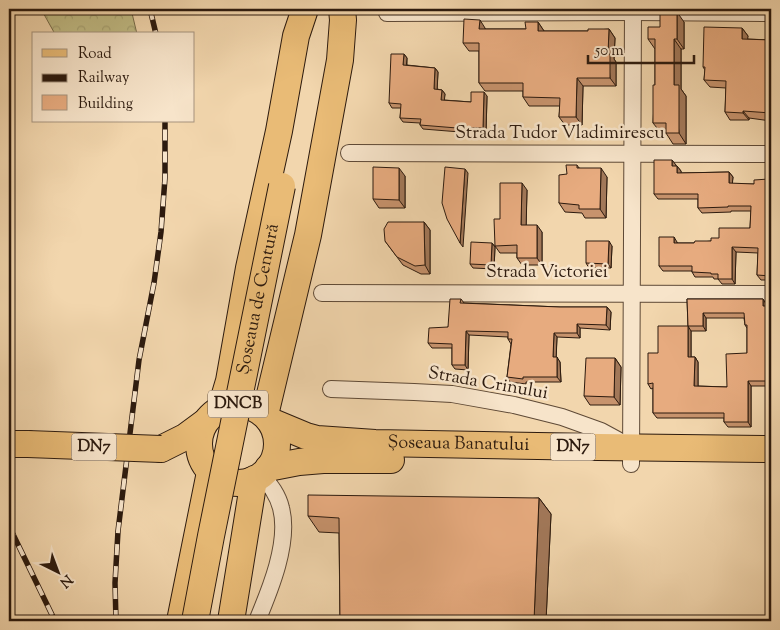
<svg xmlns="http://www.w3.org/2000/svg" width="780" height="630" viewBox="0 0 780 630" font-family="'Sorts Mill Goudy',serif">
  <defs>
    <pattern id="forest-crowns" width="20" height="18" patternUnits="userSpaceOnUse" patternTransform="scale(1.25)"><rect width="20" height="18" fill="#c1bc85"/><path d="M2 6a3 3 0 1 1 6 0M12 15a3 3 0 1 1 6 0" fill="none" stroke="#a6a172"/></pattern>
  </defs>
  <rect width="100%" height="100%" fill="#f2d6ad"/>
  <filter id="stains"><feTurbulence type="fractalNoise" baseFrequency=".004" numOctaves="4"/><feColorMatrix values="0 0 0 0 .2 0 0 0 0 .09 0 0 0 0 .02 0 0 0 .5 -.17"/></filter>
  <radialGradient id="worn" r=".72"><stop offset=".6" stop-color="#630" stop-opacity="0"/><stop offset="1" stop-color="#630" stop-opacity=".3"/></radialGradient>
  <polygon fill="url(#forest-crowns)" stroke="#766b4a" points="41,9 131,9 137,34 55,34"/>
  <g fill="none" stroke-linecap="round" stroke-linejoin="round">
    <defs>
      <g id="minor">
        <polyline points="387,13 633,12 771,13"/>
        <polyline points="349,153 771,154"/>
        <polyline points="322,293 771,294"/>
        <polyline points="331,389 414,392 452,394 514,405 562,417 601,431 625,444"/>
        <polyline points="631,464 633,9"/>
        <path d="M257,621C270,590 290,542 281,508C278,495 270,485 262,475"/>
      </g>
      <g id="primary">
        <circle cx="238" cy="444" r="39"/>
        <polyline points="221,408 229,381 249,268 279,131 296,36 305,9"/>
        <polyline points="265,415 308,235 340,60 343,20 342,9"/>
        <path id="s1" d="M270,421L306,436L317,439L375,443L598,447L771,449"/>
        <polyline points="9,444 28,444"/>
        <polyline points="161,449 185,437 204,423"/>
        <polyline points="268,468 299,462 323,460 391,460"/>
        <polyline points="180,621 210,472"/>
        <polyline points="231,621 254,479"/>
      </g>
    </defs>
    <use href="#minor" stroke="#5e4936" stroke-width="18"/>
    <use href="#primary" stroke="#2c1a0e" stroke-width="28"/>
    <use href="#minor" stroke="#f7e4ca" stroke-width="16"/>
    <use href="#primary" stroke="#e9bb76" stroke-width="26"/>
    <defs>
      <g id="rail">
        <polyline points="150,9 156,34"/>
        <polyline points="9,526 55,621"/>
        <polyline points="116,621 115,583 118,531 139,360 154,283 161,232 165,178 165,121"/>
      </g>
    </defs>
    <use href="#rail" stroke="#2c1a0e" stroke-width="5.5"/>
    <use href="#rail" stroke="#f7e4ca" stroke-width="4" stroke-dasharray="11" stroke-linecap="butt"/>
    <defs>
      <g id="primary-bridge">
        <polyline points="28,444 161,449"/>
        <path id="s2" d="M195,621L211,536L282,186"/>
      </g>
    </defs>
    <use href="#primary-bridge" stroke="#2c1a0e" stroke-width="28" stroke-linecap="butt"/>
    <use href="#primary-bridge" stroke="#e9bb76" stroke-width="26"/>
  </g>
  <g fill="#c7936d" stroke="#2c1a0e" fill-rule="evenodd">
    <polygon points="538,22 544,31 588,31 609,29 615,38 614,59 616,62 616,86 583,86 582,125 565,125 559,117 560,106 529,106 523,97 523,91 485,91 479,83 479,51 469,51 463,43 485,28 485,29 526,29"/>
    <polygon points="684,22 684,49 681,49 681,89 686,96 686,144 673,144 666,133 661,133 653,123 655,85 655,49 648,39 660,27"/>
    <polygon points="742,28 748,36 747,39 771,40 771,121 749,118 749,120 730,120 725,112 726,88 710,87 704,80 705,70 703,67"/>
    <polygon points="404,54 407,58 407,65 435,68 438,72 437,89 442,90 445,94 444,100 471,102 487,96 486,133 460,132 423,129 420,125 420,123 403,122 400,118 401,108 392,108 389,103"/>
    <polygon points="672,160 676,166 677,166 681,171 681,173 729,172 733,177 732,184 754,184 771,183 771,280 761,280 757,275 758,253 736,252 735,284 722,284 718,279 714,279 713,277 695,277 692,272 692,271 663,271 659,266 677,242 677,243 694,243 711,241 750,228 751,211 731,211 731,212 702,213 698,208 698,199 658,199 654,194"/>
    <polygon points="577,165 579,168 607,177 606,218 585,218 582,213 565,212 559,203 567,174"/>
    <polygon points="405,176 405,208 379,208 373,199"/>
    <polygon points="527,190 526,225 542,232 542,265 522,265 517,258 517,253 500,253 495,246 500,219"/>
    <polygon points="424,222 430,230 430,274 421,274 403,265 385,241"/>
    <polygon points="492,243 495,247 494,269 473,268 470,264"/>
    <polygon points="612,246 611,268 589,268 586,263"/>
    <polygon points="461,299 464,303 560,307 607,307 611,312 610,330 580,328 580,338 557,337 556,357 560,362 561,382 526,382 526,384 510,382 507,377 511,344 508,339 508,337 469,335 468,370 455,369 452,365 452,348 432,348 428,343 448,327"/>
    <path d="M687,299H763L766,304V306H771V386H751V427H728L724,422V418H657L653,413V388L651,389L648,384L658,353L688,326ZM706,318H744L745,325L747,328V353L727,387L698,386V362L695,357H691V331H706Z"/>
    <polygon points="615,358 621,367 620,405 590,405 584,396"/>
    <polygon points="539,498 551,514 546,621 340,621 339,533 319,532 308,516"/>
  </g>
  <g fill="#a27859" stroke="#2c1a0e">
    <polygon points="677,12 684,22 684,49 677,39"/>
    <polygon points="480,20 485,28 485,37 479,29"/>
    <polygon points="538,22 544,31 544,40 538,31"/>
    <polygon points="742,28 748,36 747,47 742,39"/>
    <polygon points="609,29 615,38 614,59 616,62 616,86 610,78 608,54"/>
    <polygon points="674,39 681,49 681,89 686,96 686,144 679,133 674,85"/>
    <polygon points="404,54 407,58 406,69 403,65"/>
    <polygon points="435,68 438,72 437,93 434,89"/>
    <polygon points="577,78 583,86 582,125 576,117"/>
    <polygon points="442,90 445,94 444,104 441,100"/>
    <polygon points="484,92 487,96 486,133 483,128"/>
    <polygon points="743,111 749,118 749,120 743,113"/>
    <polygon points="672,160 676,165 676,171 672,166"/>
    <polygon points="677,166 681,171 681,178 677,173"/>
    <polygon points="399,168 405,176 405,208 399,200"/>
    <polygon points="601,168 607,177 606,218 600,209"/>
    <polygon points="465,169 468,173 463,247 460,243"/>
    <polygon points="729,172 733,177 732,188 729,183"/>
    <polygon points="769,179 771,183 771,197 769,193"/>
    <polygon points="522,183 527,190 526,232 521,225"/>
    <polygon points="424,222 430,230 430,274 425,265"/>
    <polygon points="537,225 542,232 542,265 537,258"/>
    <polygon points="674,237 677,242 677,247 674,243"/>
    <polygon points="609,241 612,246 611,268 608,264"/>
    <polygon points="492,243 495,247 494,269 491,265"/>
    <polygon points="732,247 736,252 735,284 732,279"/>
    <polygon points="763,299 766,304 766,311 763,306"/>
    <polygon points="607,307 611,312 610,330 606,325"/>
    <polygon points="703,313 706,318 706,331 703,326"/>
    <polygon points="577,324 580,328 580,338 577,333"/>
    <polygon points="688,326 691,331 691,362 688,357"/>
    <polygon points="466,331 469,335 468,370 465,365"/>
    <polygon points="554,333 557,337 556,362 553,357"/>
    <polygon points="557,357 560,362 561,382 557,377"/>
    <polygon points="695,357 698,362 698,391 694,386"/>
    <polygon points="615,358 621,367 620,405 614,397"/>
    <polygon points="748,381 751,386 751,427 748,422"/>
    <polygon points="539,498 551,514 546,621 534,621"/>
  </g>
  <g fill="#e7ab7f" stroke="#2c1a0e" fill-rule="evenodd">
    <polygon points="660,12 677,12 677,39 674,39 674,85 679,85 679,133 666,133 666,123 653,123 653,85 655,85 655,39 648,39 648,27 660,27"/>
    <polygon points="464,19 480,20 479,29 526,29 525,22 538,22 538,31 588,31 588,29 609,29 608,54 610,54 610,78 577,78 576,117 559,117 560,98 523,97 523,83 479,83 479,43 463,43"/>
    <polygon points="704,27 742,28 742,39 771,40 771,113 743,111 743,113 725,112 726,81 704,80 705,67 703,67"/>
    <polygon points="391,54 404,54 403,65 435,68 434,89 442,90 441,100 471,102 471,92 484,92 483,128 457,128 420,125 421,119 400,118 401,104 389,103"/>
    <polygon points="654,160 672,160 672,166 677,166 677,173 729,172 729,183 754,184 754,180 769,179 769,193 771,193 771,276 757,275 758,248 732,247 732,279 718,279 718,274 711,274 711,273 692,272 692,266 659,266 659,237 674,237 674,243 694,243 695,241 711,241 711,238 719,238 719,228 750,228 751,206 728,206 728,207 698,208 698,194 654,194"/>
    <polygon points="566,165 577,165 577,168 601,168 600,209 579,209 579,205 559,203 559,175 567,174"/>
    <polygon points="373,167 399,168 399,200 373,199"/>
    <polygon points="445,167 465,169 460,243 447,219 442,203"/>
    <polygon points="500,183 522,183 521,225 537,225 537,258 517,258 517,245 495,246 494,219 500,219"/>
    <polygon points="388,222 424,222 425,265 415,266 397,257 385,241 384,229"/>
    <polygon points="586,241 609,241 608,264 586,263"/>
    <polygon points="471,242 492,243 491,265 470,264"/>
    <polygon points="450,299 461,299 460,303 560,307 607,307 606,325 577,324 577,333 554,333 553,357 557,357 557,377 523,377 523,379 507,377 512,339 508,339 508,332 466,331 465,365 452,365 452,344 428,343 429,328 448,327"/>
    <path d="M687,299H763V306H771V381H748V422H724V413H653V383L648,384V353H658V326H688ZM703,313H744L745,325H747V353L726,354L727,387L694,386L695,357H688V326H703Z"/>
    <polygon points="586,358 615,358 614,397 584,396"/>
    <polygon points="308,495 539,498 534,621 340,621 339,518 308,516"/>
  </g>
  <g text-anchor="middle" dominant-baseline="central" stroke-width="5" stroke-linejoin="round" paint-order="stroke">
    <g fill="#f7e4ca" stroke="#695746" stroke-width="1">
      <rect x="208" y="390.5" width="60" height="27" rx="4"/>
      <rect x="71.5" y="433.5" width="45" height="27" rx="4"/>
      <rect x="550.5" y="433.5" width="45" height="27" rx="4"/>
    </g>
    <g font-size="16" font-weight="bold" fill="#2c1a0e">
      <text x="238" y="404">DNCB</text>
      <text x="94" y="447">DN7</text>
      <text x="573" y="447">DN7</text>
    </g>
    <g font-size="18" fill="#2c1a0e" stroke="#f7e4ca">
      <text x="560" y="134">Strada Tudor Vladimirescu</text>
      <text x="547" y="273">Strada Victoriei</text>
      <text stroke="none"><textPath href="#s2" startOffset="328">Șoseaua de Centură</textPath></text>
      <text transform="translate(488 384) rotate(10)">Strada Crinului</text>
      <text stroke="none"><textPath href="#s1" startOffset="192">Șoseaua Banatului</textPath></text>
    </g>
  </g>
  <rect width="780" height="630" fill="none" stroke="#f2d6ad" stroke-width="30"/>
  <rect x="10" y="10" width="760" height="610" fill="none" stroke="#2c1a0e" stroke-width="2.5"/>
  <rect x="15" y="15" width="750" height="600" fill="none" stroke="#2c1a0e"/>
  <rect x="32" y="32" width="162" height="90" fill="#f7e4ca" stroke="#a6937f"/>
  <rect x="42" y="49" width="25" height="8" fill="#e9bb76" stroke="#a6937f"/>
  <text x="78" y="58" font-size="15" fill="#2c1a0e">Road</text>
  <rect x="42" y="74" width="25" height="8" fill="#2c1a0e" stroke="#a6937f"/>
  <text x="78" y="82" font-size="15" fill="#2c1a0e">Railway</text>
  <rect x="42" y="95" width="25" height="15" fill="#e7ab7f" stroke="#a6937f"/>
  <text x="78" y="108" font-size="15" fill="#2c1a0e">Building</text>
  <g transform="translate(58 572) rotate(138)" stroke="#f7e4ca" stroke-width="4" paint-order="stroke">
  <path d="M0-4L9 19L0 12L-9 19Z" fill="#2c1a0e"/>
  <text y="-8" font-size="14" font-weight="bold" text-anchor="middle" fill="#2c1a0e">N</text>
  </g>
  <path d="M588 55v8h106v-8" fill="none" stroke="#2c1a0e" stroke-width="2.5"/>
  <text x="595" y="55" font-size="15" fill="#2c1a0e" stroke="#f7e4ca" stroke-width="4" paint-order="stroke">50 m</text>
  <rect width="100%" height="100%" filter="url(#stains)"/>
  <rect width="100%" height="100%" fill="url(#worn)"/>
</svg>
